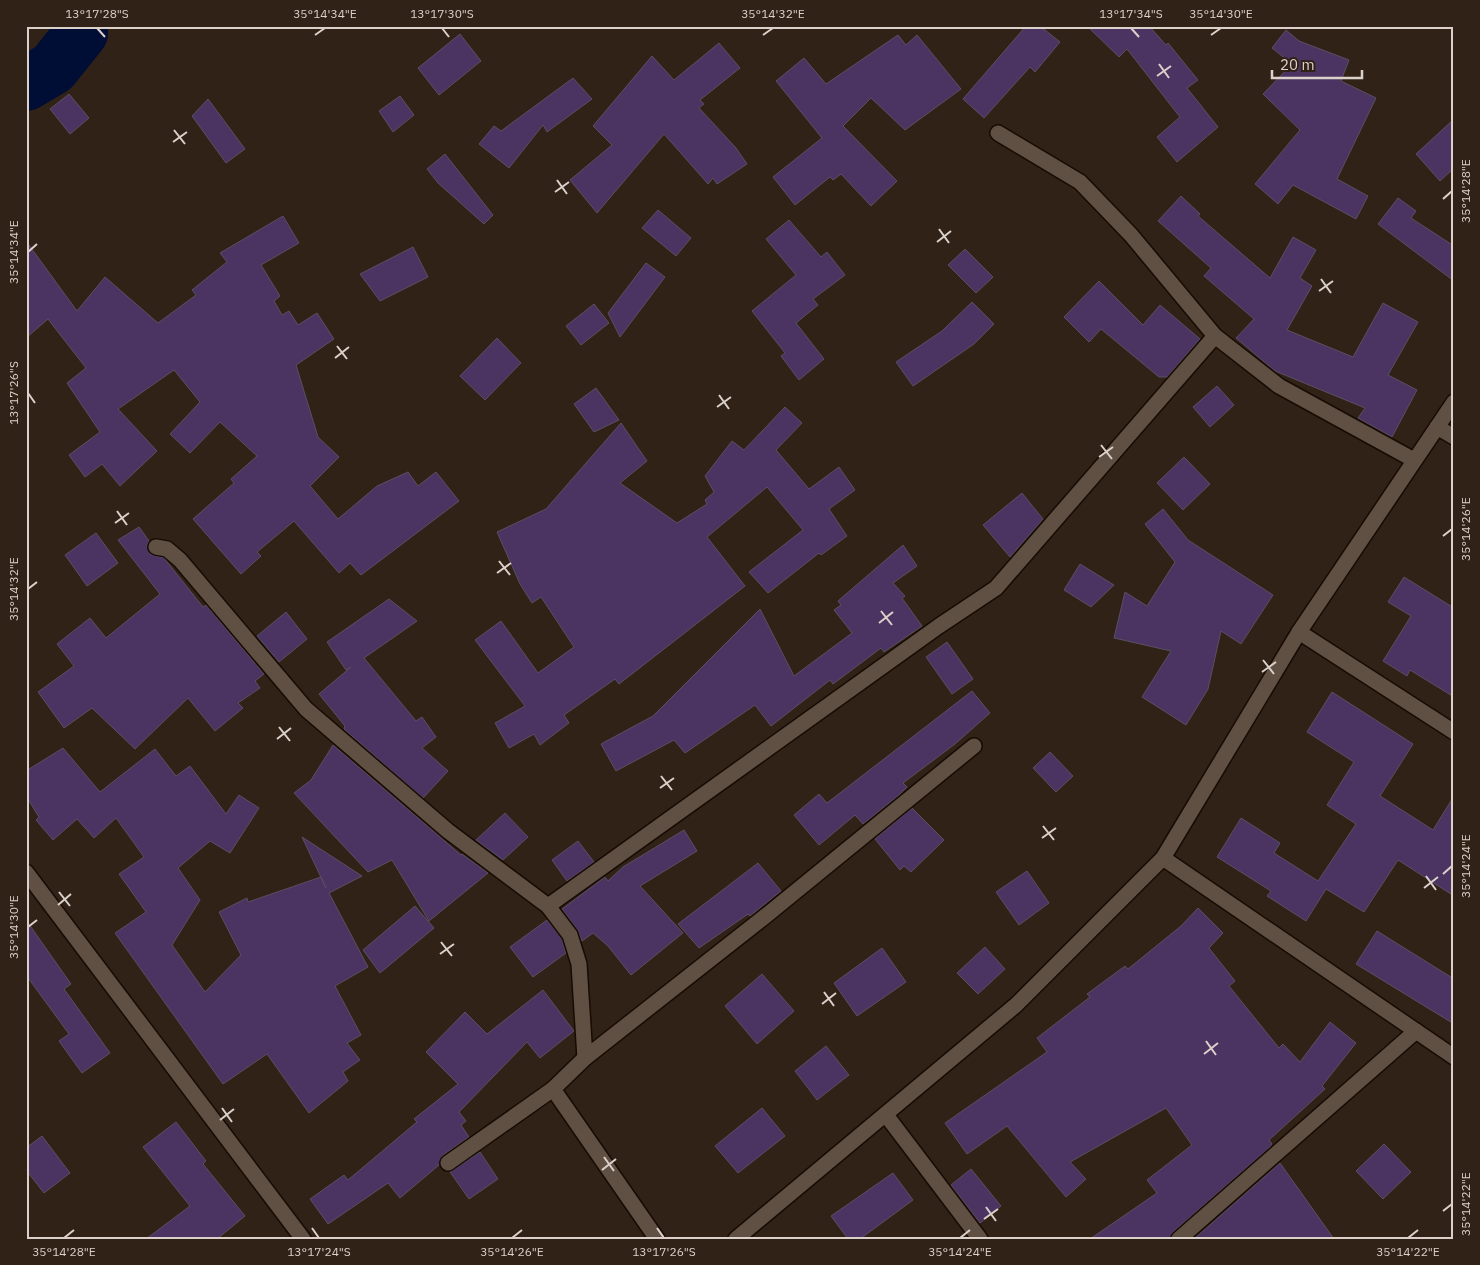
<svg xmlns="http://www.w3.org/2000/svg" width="1480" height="1265" viewBox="0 0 1480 1265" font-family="'IBM Plex Sans',sans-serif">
  <rect width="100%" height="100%" fill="#302216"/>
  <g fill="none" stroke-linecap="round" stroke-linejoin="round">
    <polyline stroke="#000d34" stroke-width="54" points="26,84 53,68 81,33 81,26"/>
  </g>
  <g fill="#4c3462" stroke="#585061">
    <polygon points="1026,26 1040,26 1060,42 1035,72 1030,67 984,118 963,99"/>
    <polygon points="1087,26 1149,26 1166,45 1168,43 1198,80 1187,88 1218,127 1177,162 1157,137 1180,117 1176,112 1127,49 1119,57"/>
    <polygon points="1286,30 1299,41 1349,60 1341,81 1376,98 1337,179 1368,196 1356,219 1293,185 1278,204 1255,184 1300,130 1263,94 1292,64 1272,48"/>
    <polygon points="460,34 481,61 439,95 418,68"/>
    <polygon points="898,35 906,45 917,35 961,89 905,130 871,98 843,126 897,181 871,206 841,174 833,180 830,177 795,205 773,177 822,138 776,81 804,58 826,84"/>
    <polygon points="719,43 740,68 700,100 704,104 699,108 736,148 747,164 717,184 713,178 708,184 664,134 597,213 570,180 612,145 593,126 652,56 674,80"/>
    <polygon points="573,78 592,99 547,132 543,125 509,168 479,144 494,126 501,131"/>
    <polygon points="69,94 89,118 70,134 50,109"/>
    <polygon points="400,96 414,115 393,132 379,111"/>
    <polygon points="208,99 245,149 226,163 192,116"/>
    <polygon points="1454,119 1454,168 1440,181 1416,154"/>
    <polygon points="445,154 493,215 484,224 438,183 427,169"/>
    <polygon points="1181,196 1200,214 1198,216 1270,278 1293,237 1316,250 1300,278 1312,286 1287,330 1353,357 1383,303 1418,322 1388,375 1417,390 1392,437 1358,418 1365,408 1275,371 1236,338 1254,319 1204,276 1211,268 1158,221"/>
    <polygon points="1398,198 1416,211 1411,218 1454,246 1454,281 1378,224"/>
    <polygon points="658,210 691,238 676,256 642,228"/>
    <polygon points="283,216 299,243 261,265 280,296 274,301 282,315 289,311 298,325 317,313 334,339 296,365 318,437 339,457 310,486 338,519 377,486 408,472 418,486 436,472 459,501 361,575 350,563 339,573 294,521 257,552 261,556 241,574 193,519 234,483 231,479 257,456 220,422 190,453 170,434 200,402 174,370 118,409 157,451 120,486 102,464 85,477 69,455 100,432 67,383 86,368 48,319 26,338 26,241 77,311 105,277 158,323 196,295 192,290 227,262 220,253"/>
    <polygon points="789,220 821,257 827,252 845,275 813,299 818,305 796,323 824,359 799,380 781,356 785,353 752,311 796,275 766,239"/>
    <polygon points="413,247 428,277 380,301 360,274"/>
    <polygon points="965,249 993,277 976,293 948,265"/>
    <polygon points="646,263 665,277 620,337 608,313"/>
    <polygon points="1099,281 1143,325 1160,305 1200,339 1167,377 1159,377 1101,329 1089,342 1064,317"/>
    <polygon points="972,302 994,324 974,344 913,386 896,362 942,331"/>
    <polygon points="594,304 609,323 581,345 566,326"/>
    <polygon points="497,338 521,363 485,400 460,376"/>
    <polygon points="1217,386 1234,405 1210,427 1193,407"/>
    <polygon points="596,388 619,420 594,432 574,404"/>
    <polygon points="785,407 802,423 776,450 809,489 839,467 855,490 829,509 847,536 821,555 819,553 768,593 749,572 803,530 767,487 707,537 745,586 619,684 615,679 564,715 569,723 540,745 534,734 509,748 495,723 525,706 475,640 501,621 538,673 574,647 541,597 532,603 520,584 497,532 546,509 621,423 647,461 620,483 677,523 707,504 705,500 714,492 705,476 732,441 744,450"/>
    <polygon points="1184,457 1210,484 1183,510 1157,483"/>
    <polygon points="1022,493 1043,519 1010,557 983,525"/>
    <polygon points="1163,509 1188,540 1273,595 1241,644 1221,631 1208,689 1186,725 1142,697 1171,651 1114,638 1125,592 1147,606 1175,562 1145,524"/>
    <polygon points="139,527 149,541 147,546 150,554 164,558 203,607 206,605 264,674 255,681 260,688 238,703 243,708 215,731 188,698 135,749 92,708 64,728 38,692 74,666 57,644 90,618 106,638 160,594 118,540"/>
    <polygon points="96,533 118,563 87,586 65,555"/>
    <polygon points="903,545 917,566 893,583 905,596 902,598 922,626 884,652 881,648 833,684 830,680 771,726 755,705 685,753 674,740 616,771 601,744 653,716 760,609 794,676 852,633 834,610 841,605 838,601"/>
    <polygon points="1080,564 1114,585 1091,607 1064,590"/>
    <polygon points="1404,577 1454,608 1454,697 1410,670 1407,676 1383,661 1411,616 1388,602"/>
    <polygon points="389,599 417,621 364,658 416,721 422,717 436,737 422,748 448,771 423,798 344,729 345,726 319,694 351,667 346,670 327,642"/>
    <polygon points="286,612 307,639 279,662 257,636"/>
    <polygon points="947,642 973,679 952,694 926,657"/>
    <polygon points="972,691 990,713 955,744 903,783 907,787 899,795 863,824 855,815 819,845 794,815 819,794 827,803"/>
    <polygon points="1332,692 1413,744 1380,796 1433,830 1454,796 1454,896 1398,860 1364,912 1326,889 1306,921 1267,896 1271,891 1217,857 1241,818 1280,843 1274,853 1318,881 1356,824 1327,805 1354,762 1307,732"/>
    <polygon points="333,745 461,855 462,854 488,873 429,921 392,860 368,872 294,793 311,780"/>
    <polygon points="63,748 100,792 155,749 176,776 190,766 226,814 239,795 259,808 230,853 210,841 178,868 200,900 172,945 205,992 241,955 219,912 247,898 248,902 321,877 326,888 302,837 362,876 329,893 368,967 335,986 361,1035 347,1043 360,1060 343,1072 348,1081 309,1113 267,1054 223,1084 115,933 146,912 119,874 144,857 116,818 94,838 77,819 53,840 36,820 39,817 26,796 26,771"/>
    <polygon points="1050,752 1073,776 1056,792 1033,768"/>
    <polygon points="912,808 944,840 911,872 904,866 900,870 875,839"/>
    <polygon points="505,813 528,837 503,860 476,840"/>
    <polygon points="684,830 697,851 640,886 683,933 631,975 608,946 593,933 582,941 577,929 562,909 605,877 608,881 623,867"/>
    <polygon points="578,841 594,862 567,881 552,860"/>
    <polygon points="758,863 781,891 750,916 748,914 699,948 678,924"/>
    <polygon points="1027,871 1049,903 1019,925 996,892"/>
    <polygon points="415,906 434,928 380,973 363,950"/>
    <polygon points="1198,908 1223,933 1209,948 1235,981 1229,986 1279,1048 1283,1044 1300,1062 1330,1022 1356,1043 1322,1086 1325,1089 1269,1140 1272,1144 1269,1148 1173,1232 1170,1239 1090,1239 1157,1193 1147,1180 1192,1145 1166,1108 1070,1162 1086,1179 1066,1197 1007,1126 967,1154 945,1123 1047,1052 1037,1038 1090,997 1087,994 1125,966 1128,969 1181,926"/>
    <polygon points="26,920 71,984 64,989 110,1053 82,1073 59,1041 69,1034 26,975"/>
    <polygon points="547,920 562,939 566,953 533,977 510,947"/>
    <polygon points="1377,931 1454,979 1454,1024 1356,964"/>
    <polygon points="985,947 1005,969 978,994 957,973"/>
    <polygon points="882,948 906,982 857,1016 834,983"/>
    <polygon points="762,974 794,1011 757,1044 725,1006"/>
    <polygon points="543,990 574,1031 540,1058 527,1042 459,1112 466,1121 461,1125 469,1137 443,1155 439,1165 400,1198 388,1183 328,1224 310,1199 344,1175 348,1180 417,1122 414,1119 458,1084 426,1052 465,1012 487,1034"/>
    <polygon points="826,1046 849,1075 817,1100 795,1071"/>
    <polygon points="762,1108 785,1136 738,1173 715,1146"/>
    <polygon points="176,1122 206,1161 203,1164 245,1216 217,1239 146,1239 190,1206 143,1147"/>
    <polygon points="42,1136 70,1173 44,1193 26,1170 26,1148"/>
    <polygon points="1384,1144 1411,1172 1383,1199 1356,1171"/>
    <polygon points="480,1152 498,1179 469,1199 450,1172"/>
    <polygon points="1280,1163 1334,1239 1194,1239"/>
    <polygon points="971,1169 1001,1206 980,1223 951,1185"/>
    <polygon points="893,1173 913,1200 860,1239 848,1239 831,1216"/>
  </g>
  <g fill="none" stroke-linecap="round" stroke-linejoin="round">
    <defs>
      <g id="minor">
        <polyline points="998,133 1080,182 1131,235 1215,336 1279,386 1414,460"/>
        <polyline points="1437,427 1454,437"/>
        <polyline points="156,547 167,549 180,560 306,709 448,831 548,906"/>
        <polyline points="1299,632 1454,732"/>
        <polyline points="1163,858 1454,1057"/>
        <polyline points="26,872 303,1239"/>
        <polyline points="585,1058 579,964 570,935 548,906 939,626 996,588 1215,336"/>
        <polyline points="553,1089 657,1239"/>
        <polyline points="886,1115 980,1239"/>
        <polyline points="448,1163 553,1089 585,1058 763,918 974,746"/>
        <polyline points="736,1239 1016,1005 1163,858 1299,632 1454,402"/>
        <polyline points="1179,1239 1416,1031"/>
      </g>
    </defs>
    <use href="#minor" stroke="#170b03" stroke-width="18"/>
    <use href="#minor" stroke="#5f5043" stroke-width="15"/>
  </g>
  <path fill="none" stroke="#dbd1ca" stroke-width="2" d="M97,28L105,37M442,28L449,37M1131,28L1139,37M315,35L325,28M763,35L773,28M1211,35L1221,28M1159,64L1169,78M1157,76L1171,66M174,130L185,144M173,142L187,132M557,180L567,194M555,192L569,182M1443,199L1452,191M939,229L949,243M937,242L951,231M28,252L37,244M1321,279L1331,293M1319,291L1333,281M337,346L347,359M335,358L349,347M28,393L35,403M719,395L729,409M717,407L731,397M1101,445L1112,459M1099,457L1113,447M117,511L127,525M115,523L129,513M1443,536L1452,529M499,561L510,575M497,573L511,563M28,589L37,582M881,611L892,625M879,623L893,612M1263,660L1274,674M1262,672L1276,662M279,727L290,741M277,739L291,728M661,776L672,790M660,788L674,778M1043,826L1054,840M1042,838L1056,828M1443,874L1452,866M1426,876L1436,890M1424,888L1438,877M59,892L70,906M58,905L71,894M28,927L37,920M441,942L452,956M440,954L454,944M824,992L834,1006M822,1004L836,993M1206,1041L1216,1055M1204,1054L1218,1043M222,1108L232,1122M220,1120L234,1109M604,1157L614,1171M602,1170L616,1159M986,1207L996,1221M1443,1211L1452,1204M984,1219L998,1209M312,1228L319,1238M657,1228L664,1238M64,1238L74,1230M512,1238L522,1230M960,1238L970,1230M1408,1238L1418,1230"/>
  <rect width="1480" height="1265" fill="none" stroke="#302216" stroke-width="55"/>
  <path d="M1272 70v8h90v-8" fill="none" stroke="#dbd1ca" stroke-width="2.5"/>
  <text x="1280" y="70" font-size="15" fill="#dbd1ca" stroke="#302216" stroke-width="4" paint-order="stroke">20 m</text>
  <rect x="28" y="28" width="1424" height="1210" fill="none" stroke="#dbd1ca" stroke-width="2"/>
  <g font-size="12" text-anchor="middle" fill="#dbd1ca">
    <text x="97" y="18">13°17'28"S</text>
    <text x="325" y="18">35°14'34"E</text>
    <text x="442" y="18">13°17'30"S</text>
    <text x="773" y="18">35°14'32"E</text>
    <text x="1131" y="18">13°17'34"S</text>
    <text x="1221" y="18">35°14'30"E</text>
    <text transform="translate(1466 191) rotate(-90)" y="4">35°14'28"E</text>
    <text transform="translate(14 252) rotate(-90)" y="4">35°14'34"E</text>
    <text transform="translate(14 393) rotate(-90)" y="4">13°17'26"S</text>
    <text transform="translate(1466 529) rotate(-90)" y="4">35°14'26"E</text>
    <text transform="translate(14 589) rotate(-90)" y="4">35°14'32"E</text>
    <text transform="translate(1466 866) rotate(-90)" y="4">35°14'24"E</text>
    <text transform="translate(14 927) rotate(-90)" y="4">35°14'30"E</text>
    <text transform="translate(1466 1204) rotate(-90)" y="4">35°14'22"E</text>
    <text x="64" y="1256">35°14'28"E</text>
    <text x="319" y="1256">13°17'24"S</text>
    <text x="512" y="1256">35°14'26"E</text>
    <text x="664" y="1256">13°17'26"S</text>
    <text x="960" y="1256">35°14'24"E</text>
    <text x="1408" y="1256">35°14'22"E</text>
  </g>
</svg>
